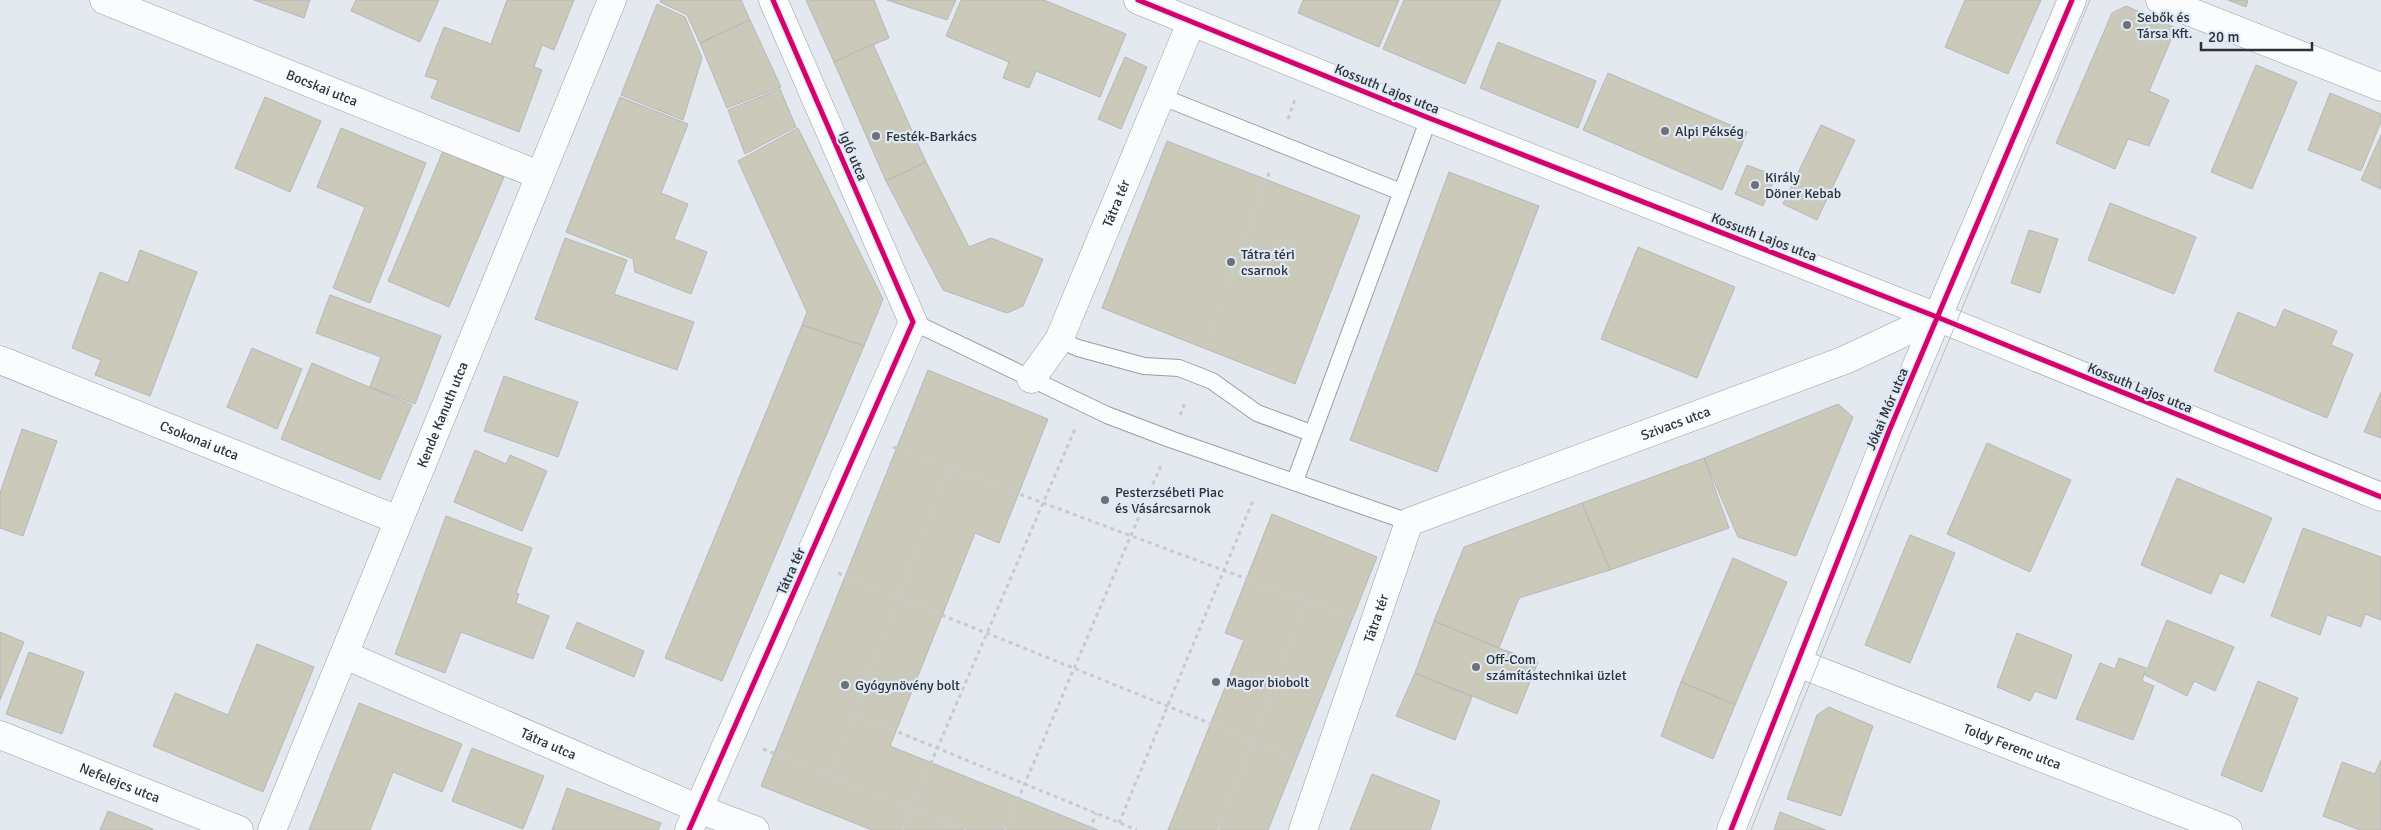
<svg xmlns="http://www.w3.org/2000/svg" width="2381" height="830" viewBox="0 0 2381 830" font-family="Signika,sans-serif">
  <rect width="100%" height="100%" fill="#e4e9f0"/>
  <g fill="#cac9ba" stroke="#b6b8b8">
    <polygon points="254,0 310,0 304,18"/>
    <polygon points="356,0 439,0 420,42 351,11"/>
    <polygon points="507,0 574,0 554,50 542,45 534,67 542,70 519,132 431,98 438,80 425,76 444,27 491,44"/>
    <polygon points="661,0 741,0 750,20 700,43 687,15 660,2"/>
    <polygon points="806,0 874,0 889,38 834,62"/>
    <polygon points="887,0 956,0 947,20"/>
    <polygon points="961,0 1044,0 1126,34 1100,97 1036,71 1029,88 1003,78 1009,62 946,36"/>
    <polygon points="1303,0 1399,0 1379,47 1298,13"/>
    <polygon points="1404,0 1501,0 1465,84 1383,49"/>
    <polygon points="1965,0 2041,0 2008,74 1945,47"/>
    <polygon points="2228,0 2248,0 2246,7"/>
    <polygon points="657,4 685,17 702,58 683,120 621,95"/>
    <polygon points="2126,6 2176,28 2149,91 2169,100 2149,146 2128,139 2115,169 2056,143 2112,13"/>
    <polygon points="750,20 781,87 727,108 700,43"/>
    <polygon points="1498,42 1596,81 1578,128 1480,88"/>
    <polygon points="873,44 926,162 886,181 834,62"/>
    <polygon points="1125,57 1147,67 1121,129 1098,119"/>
    <polygon points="2256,65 2297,82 2252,189 2211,172"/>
    <polygon points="1608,73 1747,132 1722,190 1583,130"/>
    <polygon points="780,89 796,127 745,154 728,110"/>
    <polygon points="2330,93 2381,114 2381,122 2361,171 2308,150"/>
    <polygon points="265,97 321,121 290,192 235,168"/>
    <polygon points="620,97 688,124 661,193 688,204 674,239 707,252 691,294 635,272 633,259 566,232"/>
    <polygon points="1821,125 1855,140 1817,220 1783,204"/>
    <polygon points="341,128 426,163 370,303 333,288 365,207 317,187"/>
    <polygon points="798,128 883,299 864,346 802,325 807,312 738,161"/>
    <polygon points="2381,135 2381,189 2361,180"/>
    <polygon points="1167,141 1360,216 1295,384 1102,308"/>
    <polygon points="443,151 504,177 449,307 388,281"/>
    <polygon points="926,162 969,247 991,238 1043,259 1023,306 1007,313 943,290 886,181"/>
    <polygon points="1747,165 1776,176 1763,206 1735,194"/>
    <polygon points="1449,172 1539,206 1437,472 1350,440"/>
    <polygon points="2110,203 2196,237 2174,294 2088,260"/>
    <polygon points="2029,230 2058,239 2040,293 2011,283"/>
    <polygon points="565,238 627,260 614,294 694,322 677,370 535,319"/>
    <polygon points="1638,247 1735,287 1697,378 1601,339"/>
    <polygon points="140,250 197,272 150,396 95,375 101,360 72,348 100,272 128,283"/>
    <polygon points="330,295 441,336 415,404 370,387 381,357 316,333"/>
    <polygon points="2284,309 2337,331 2331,345 2353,354 2327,418 2214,371 2238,312 2276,328"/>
    <polygon points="802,325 864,346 722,681 665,658"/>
    <polygon points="252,348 302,369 277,429 227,407"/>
    <polygon points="312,363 412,405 380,480 281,439"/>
    <polygon points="928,370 1048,419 999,543 975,533 890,746 1098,830 872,830 761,786"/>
    <polygon points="504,376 578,402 558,457 484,431"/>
    <polygon points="2381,392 2381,438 2364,432"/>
    <polygon points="1838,404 1853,417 1796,556 1738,537 1704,458"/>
    <polygon points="22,429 57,441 23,536 0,528 0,493"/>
    <polygon points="1987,443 2071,480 2030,572 1947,534"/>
    <polygon points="475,450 506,464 510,455 547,471 522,531 454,502"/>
    <polygon points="1704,458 1729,528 1610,570 1582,503"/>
    <polygon points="2177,478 2272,518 2244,583 2220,573 2211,594 2141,565"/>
    <polygon points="1582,503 1610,570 1519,598 1499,648 1434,621 1464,547"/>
    <polygon points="1272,514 1377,557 1268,830 1168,830 1244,640 1225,633"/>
    <polygon points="446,516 532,548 516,593 519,594 516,603 549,616 533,659 461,632 445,673 395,654"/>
    <polygon points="2303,528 2381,557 2381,620 2365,614 2361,627 2327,615 2320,635 2271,616"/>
    <polygon points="1910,535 1955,553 1910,663 1865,645"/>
    <polygon points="1733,558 1787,582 1735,705 1681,682"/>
    <polygon points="2167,620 2234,647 2215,691 2194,681 2187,696 2145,675"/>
    <polygon points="1434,621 1499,648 1538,662 1517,714 1415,673"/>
    <polygon points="577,622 644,651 634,677 566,648"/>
    <polygon points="0,632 24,642 0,700"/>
    <polygon points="2017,633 2072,655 2056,699 2035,691 2030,701 1997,687"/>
    <polygon points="257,644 314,667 263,792 153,746 175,693 228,715"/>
    <polygon points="29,652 84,672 62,734 6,714"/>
    <polygon points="2119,658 2146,668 2142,681 2154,686 2133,740 2076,719 2100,663 2115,669"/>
    <polygon points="1415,673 1472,697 1455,740 1396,716"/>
    <polygon points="2258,681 2298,698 2262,792 2221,775"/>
    <polygon points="1681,682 1735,705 1713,759 1661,736"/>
    <polygon points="359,703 462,744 442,792 393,772 370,830 309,830"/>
    <polygon points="1829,707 1873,726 1841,816 1787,799 1817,715"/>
    <polygon points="472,748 544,776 523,829 452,801"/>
    <polygon points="2381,760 2381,830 2360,830 2323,816 2342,762 2375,774"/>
    <polygon points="1372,774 1440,801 1430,830 1350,830"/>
    <polygon points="567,788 661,823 658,830 552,830"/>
    <polygon points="108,811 153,829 152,830 100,830"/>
    <polygon points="1780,812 1826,830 1774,830"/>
  </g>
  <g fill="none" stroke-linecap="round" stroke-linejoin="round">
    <defs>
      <g id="service">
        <polyline points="1160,96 1401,192"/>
        <polyline points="913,322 1107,415 1170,439 1409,522"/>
        <polyline points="1059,340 1078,348 1144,366 1179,368 1212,381 1257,413 1311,433"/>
        <polyline points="1295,481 1429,118"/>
      </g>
      <g id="minor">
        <path id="s1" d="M104,0L539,175"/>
        <polyline points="2160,0 2381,87"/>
        <path id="s2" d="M0,360L398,520"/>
        <path id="s3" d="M1031,379L1059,340L1191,23"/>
        <path id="s4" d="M345,655L699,809L755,830"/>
        <path id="s5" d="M1798,663L2228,830"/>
        <path id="s6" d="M0,735L239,830"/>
        <path id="s7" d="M272,830L612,0"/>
        <polyline points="689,830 913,322 773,0"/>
        <path id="s8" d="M1303,830L1409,522L1845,360L1937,317"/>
        <polyline points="1731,830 1889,431 2072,0"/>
      </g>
      <polyline id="tertiary" points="1138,0 1429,118 1937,317 2381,497"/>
    </defs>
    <use href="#service" stroke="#999da2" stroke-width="18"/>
    <use href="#minor" stroke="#999da2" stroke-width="29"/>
    <use href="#tertiary" stroke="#999da2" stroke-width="29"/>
    <g stroke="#c8cacc" stroke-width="3" stroke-dasharray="4 4" stroke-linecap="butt">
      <polyline points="1288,119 1295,99"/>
      <polyline points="1204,349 1270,170"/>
      <polyline points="1180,415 1186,400"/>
      <polyline points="893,447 1341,614"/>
      <polyline points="838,573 1293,757"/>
      <polyline points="854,714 1137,830"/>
      <polyline points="763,749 830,776 948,468"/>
      <polyline points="830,776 967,830"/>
      <polyline points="1119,823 1254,498"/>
      <polyline points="902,830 1075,429"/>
      <polyline points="1005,830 1161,465"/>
      <polyline points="1090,830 1096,813"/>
      <polyline points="1218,830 1306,601"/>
    </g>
    <use href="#service" stroke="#fbfcfd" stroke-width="16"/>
    <use href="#minor" stroke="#fbfcfd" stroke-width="28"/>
    <use href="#tertiary" stroke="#fbfcfd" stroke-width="28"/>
    <polyline stroke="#bdbec0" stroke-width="1" points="1751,830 1908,439 2090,0"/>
    <defs>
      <g id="cycleway">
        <polyline points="1138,0 1429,118 1937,317 2381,497"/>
        <polyline points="689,830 913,322 773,0"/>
        <polyline points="1731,830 1889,431 2072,0"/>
      </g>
    </defs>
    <use href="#cycleway" stroke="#dfe8f5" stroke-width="8"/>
    <use href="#cycleway" stroke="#d6006c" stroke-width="5"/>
  </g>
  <g fill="#6e7278" stroke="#dfe8f5" stroke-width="2">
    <circle cx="2127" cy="25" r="5"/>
    <circle cx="1665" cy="131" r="5"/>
    <circle cx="876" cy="136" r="5"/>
    <circle cx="1755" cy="185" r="5"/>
    <circle cx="1231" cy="262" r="5"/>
    <circle cx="1105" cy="500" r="5"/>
    <circle cx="1476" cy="667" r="5"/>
    <circle cx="1216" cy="682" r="5"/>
    <circle cx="845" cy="685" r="5"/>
  </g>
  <g text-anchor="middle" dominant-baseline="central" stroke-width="4.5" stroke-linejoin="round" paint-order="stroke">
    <g font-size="14" fill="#2e3237" stroke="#dfe8f5" text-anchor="start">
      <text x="2137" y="17">Sebők és<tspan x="2137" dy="16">Társa Kft.</tspan></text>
      <text x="1675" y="131">Alpi Pékség</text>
      <text x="886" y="136">Festék-Barkács</text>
      <text x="1765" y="177">Király<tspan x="1765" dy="16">Döner Kebab</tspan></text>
      <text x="1241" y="254">Tátra téri<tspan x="1241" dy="16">csarnok</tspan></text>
      <text x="1115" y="492">Pesterzsébeti Piac<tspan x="1115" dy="16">és Vásárcsarnok</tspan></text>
      <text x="1486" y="659">Off-Com<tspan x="1486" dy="16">számítástechnikai üzlet</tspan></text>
      <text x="1226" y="682">Magor biobolt</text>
      <text x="855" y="685">Gyógynövény bolt</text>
    </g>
    <g font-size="14" fill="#2e3237" stroke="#dfe8f5">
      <text stroke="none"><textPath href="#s1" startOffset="235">Bocskai utca</textPath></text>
      <text transform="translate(1387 89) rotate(22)">Kossuth Lajos utca</text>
      <text transform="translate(853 156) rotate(67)">Igló utca</text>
      <text stroke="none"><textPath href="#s3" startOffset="196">Tátra tér</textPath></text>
      <text transform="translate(1764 237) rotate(21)">Kossuth Lajos utca</text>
      <text transform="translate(2140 388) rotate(22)">Kossuth Lajos utca</text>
      <text transform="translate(1887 409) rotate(-67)">Jókai Mór utca</text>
      <text stroke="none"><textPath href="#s7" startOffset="449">Kende Kanuth utca</textPath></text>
      <text stroke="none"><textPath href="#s8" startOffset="610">Szivacs utca</textPath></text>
      <text stroke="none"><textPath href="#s2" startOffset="215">Csokonai utca</textPath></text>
      <text transform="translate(791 571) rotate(-66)">Tátra tér</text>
      <text stroke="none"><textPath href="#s8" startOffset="224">Tátra tér</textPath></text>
      <text stroke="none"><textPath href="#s4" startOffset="222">Tátra utca</textPath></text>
      <text stroke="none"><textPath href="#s5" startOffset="230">Toldy Ferenc utca</textPath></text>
      <text stroke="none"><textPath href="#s6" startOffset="129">Nefelejcs utca</textPath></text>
    </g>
  </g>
  <path d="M2201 42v8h111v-8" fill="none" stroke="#2e3237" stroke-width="2.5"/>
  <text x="2208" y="42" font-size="15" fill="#2e3237" stroke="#dfe8f5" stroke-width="4" paint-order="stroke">20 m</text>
</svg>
